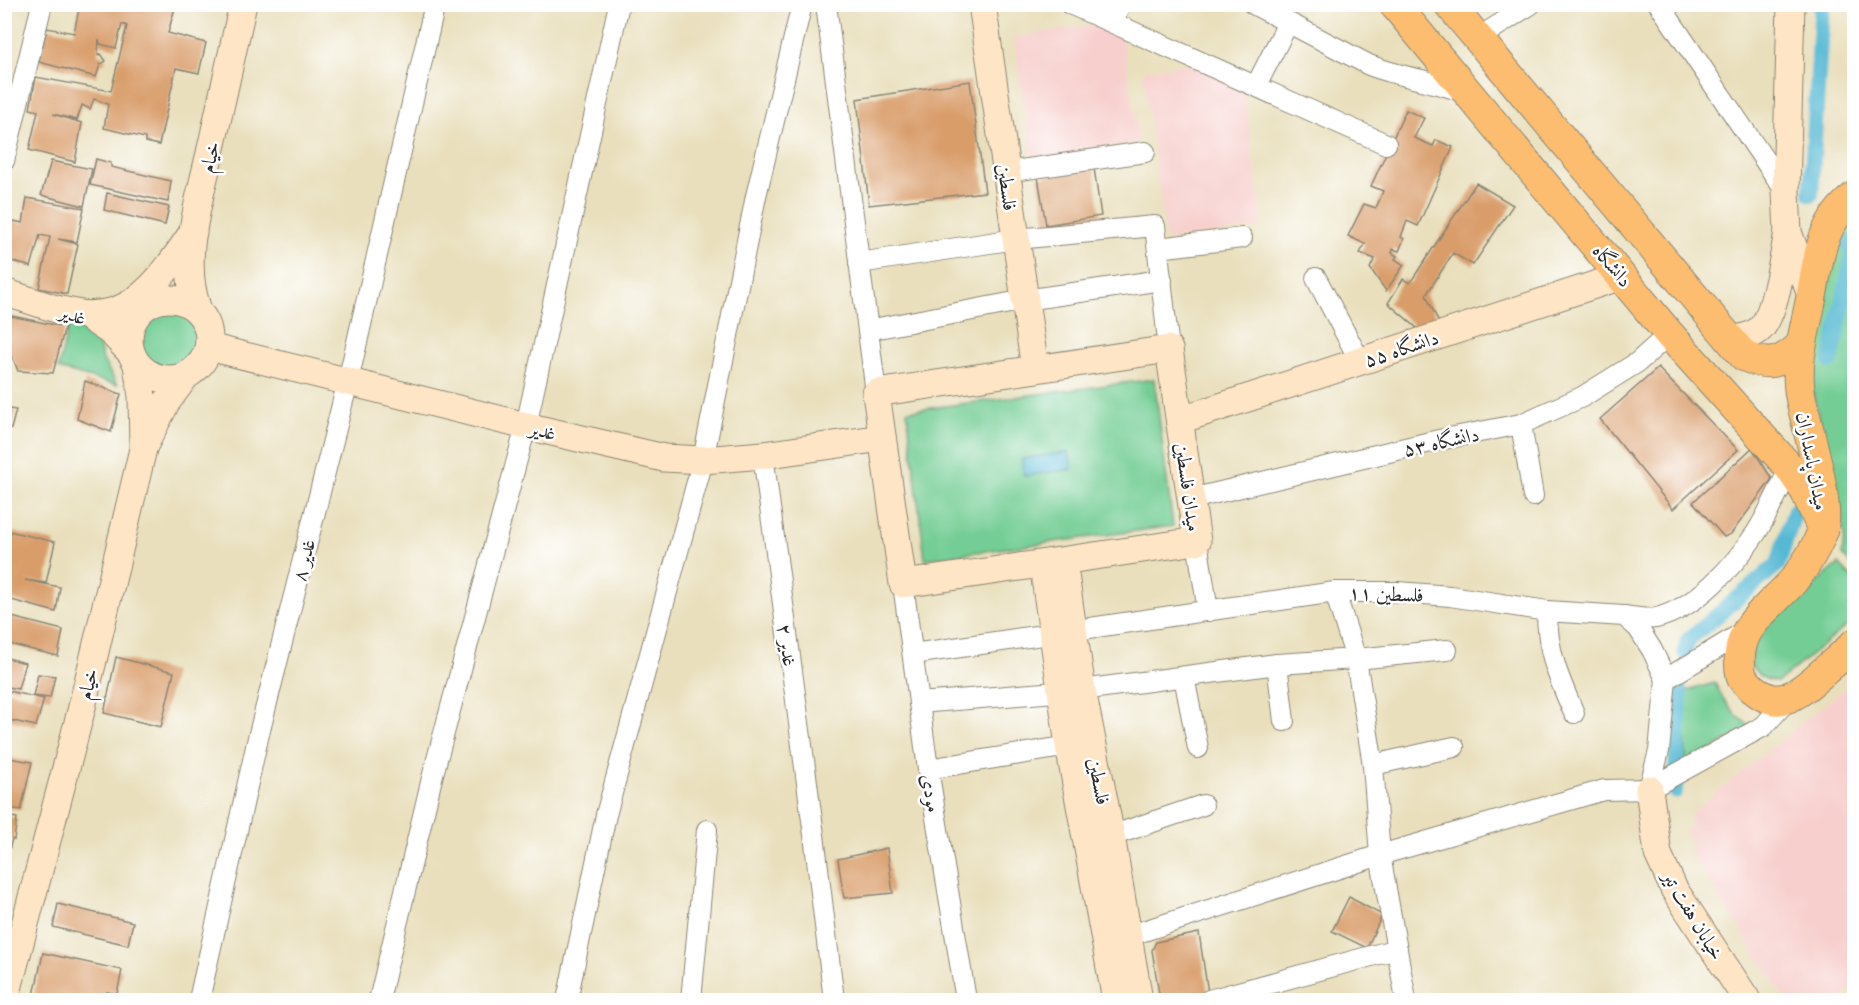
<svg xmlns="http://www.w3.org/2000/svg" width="1859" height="1005" viewBox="0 0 1859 1005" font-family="'Gentium Book Plus',Amiri,serif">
  <rect width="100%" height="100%" fill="#fff"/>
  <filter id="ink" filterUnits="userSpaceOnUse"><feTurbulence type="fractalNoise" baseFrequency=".0167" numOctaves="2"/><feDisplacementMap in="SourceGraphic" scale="12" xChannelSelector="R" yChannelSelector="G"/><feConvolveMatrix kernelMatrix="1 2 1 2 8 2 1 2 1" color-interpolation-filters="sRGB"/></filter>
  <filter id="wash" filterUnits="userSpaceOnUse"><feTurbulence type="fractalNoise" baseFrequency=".008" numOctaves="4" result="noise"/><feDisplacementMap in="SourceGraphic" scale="24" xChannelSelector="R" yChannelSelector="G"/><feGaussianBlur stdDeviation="1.35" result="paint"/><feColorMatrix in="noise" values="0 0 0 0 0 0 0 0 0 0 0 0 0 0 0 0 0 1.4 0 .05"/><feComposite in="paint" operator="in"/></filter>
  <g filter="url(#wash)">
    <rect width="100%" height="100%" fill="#e9dfbc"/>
    <g fill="#f7d0ce">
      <polygon points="1120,21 1139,142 1032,159 1014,37"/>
      <polygon points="1185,64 1243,82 1262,227 1166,240 1143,71"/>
      <polygon points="1854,681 1854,987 1838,1000 1786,1000 1688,849 1694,845 1684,831 1691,828 1689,815"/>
    </g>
    <g fill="#73cd94" stroke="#4f7c60" stroke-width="1.5">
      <polygon points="1854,212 1854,568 1842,555 1844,536 1840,507 1826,457 1811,380 1823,303 1841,232"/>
      <circle cx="168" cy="339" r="28"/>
      <polygon points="69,324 96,336 103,360 117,385 58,369"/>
      <polygon points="1154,379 1173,526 925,559 907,411"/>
      <path d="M1839,564L1854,580V620L1778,682C1764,680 1758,676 1750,664L1755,634Z"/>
      <path d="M1715,683C1725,704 1732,713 1751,727L1686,764L1684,714L1686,691Z"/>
    </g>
    <polygon fill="#56b9d4" stroke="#407280" stroke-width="1.5" points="1069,452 1072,469 1024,476 1022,459"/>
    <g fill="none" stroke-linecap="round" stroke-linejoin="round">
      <g stroke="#56b9d4" stroke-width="16">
        <polyline points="1811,194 1822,4"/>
        <polyline points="1831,361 1853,253 1849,244"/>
        <polyline points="1685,652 1688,640 1778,564 1795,510"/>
        <polyline points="1675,791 1680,692"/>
      </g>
    </g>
    <g id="blocks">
      <g fill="#d99d6a">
        <polygon points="80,4 176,4 168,33 206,43 199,73 176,68 159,145 145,142 145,138 104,128 108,104 94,99 90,109 82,105 77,120 53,114 82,123 75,162 29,150 38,111 30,109 36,77 111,91 127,26 122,24 116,48 100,44 99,39 98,55 101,54 106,61 100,65 96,77 39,62 47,28 74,33"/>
        <polygon points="970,81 985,192 869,205 857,99"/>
        <polygon points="1406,110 1424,118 1414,138 1433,146 1436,140 1453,147 1418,226 1407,221 1401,237 1404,239 1399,251 1393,249 1392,253 1397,256 1395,259 1404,265 1386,291 1370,268 1375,259 1360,253 1365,244 1348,236 1364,204 1376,208 1383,191 1371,186"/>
        <polygon points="96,159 111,163 111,167 171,181 168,202 90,185"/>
        <polygon points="51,161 92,169 84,206 41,195"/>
        <polygon points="1094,168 1101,216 1046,225 1038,177"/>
        <polygon points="1476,183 1513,205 1473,265 1453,253 1426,295 1440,325 1423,333 1388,303 1403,279 1410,283"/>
        <polygon points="107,193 169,207 165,225 104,210"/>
        <polygon points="27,198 84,208 77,242 58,239 78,244 67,294 39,288 50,237 40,235 31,267 8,260 9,247 4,246 4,219 23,223"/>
        <polygon points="11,316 65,327 53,373 18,371 13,358 4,355 4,336"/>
        <polygon points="1658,368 1738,450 1673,509 1600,419"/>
        <polygon points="85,381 121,394 111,432 77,419"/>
        <polygon points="4,408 16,410 11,429 4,429"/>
        <polygon points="1752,448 1772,479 1731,534 1724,537 1693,502"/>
        <polygon points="9,531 55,542 46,583 25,580 60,587 56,612 4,598 8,576 4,575 4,557"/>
        <polygon points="4,615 63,630 58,656 4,643"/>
        <polygon points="4,657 25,663 18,689 4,686"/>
        <polygon points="116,657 174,672 161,727 104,713"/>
        <polygon points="38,674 55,676 50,698 33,696"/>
        <polygon points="4,690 44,699 36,726 4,719"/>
        <polygon points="4,757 32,762 21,810 4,807"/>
        <polygon points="4,816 17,818 14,840 12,839 5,866"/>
        <polygon points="887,848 893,893 844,898 838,859"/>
        <polygon points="1349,897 1382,915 1367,948 1332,931"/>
        <polygon points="58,904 133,922 128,945 53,927"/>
        <polygon points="1199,933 1209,1000 1160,1000 1152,950 1156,942"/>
        <polygon points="43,953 122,970 117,994 107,992 105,1000 33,1000"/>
      </g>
    </g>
  </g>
  <g filter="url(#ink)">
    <use href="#blocks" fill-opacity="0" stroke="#8a8574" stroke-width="1.5"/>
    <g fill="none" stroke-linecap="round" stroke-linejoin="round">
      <defs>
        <g id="street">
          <polyline points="826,4 876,393"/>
          <polyline points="1070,4 1386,144"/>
          <path d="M1253,4L1369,65C1400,77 1433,81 1465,92"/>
          <polyline points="1659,4 1786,192"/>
          <polyline points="1111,22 1121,4"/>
          <polyline points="1477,39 1531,4"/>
          <polyline points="1256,86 1288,23"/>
          <polyline points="4,161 42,4"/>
          <polyline points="1006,172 1145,152"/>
          <polyline points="1158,248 1242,238"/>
          <polyline points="859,263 1016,239 1155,226 1169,349"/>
          <polyline points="1316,278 1360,361"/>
          <polyline points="868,330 1025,300 1162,280"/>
          <polyline points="1521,424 1533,496"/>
          <polyline points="763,455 814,835 834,1000"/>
          <polyline points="1191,499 1439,440 1521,424 1582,397 1638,362 1669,334"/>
          <polyline points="1197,541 1208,611"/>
          <polyline points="903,584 928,769 966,1000"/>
          <polyline points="1335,592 1356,659 1373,765 1380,855 1406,1000"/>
          <path d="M1547,611C1547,651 1558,677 1574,713"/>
          <path d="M1624,616C1634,617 1646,620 1656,618C1695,609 1734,566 1756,533C1769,513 1779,489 1790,468"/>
          <polyline points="1747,630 1666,679 1659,751 1649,789 1764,726 1787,700"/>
          <polyline points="913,654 1335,592 1398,592 1450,596 1547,611 1624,616 1638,628 1652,650 1666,679"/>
          <polyline points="1277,664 1284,721"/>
          <polyline points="1184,677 1198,748"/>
          <polyline points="919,703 1082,690 1277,664 1356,659 1447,650"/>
          <polyline points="1373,765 1454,747"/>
          <polyline points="928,769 1069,746"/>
          <polyline points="1111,836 1203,805"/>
          <polyline points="1128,936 1380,855 1604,790 1649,789"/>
          <polyline points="199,1000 258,738 348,381 435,4"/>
          <polyline points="379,1000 432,778 526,426 619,4"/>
          <polyline points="567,1000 606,815 703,460 756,196 802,4"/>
          <polyline points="691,1000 707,830"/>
          <polyline points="1209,1000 1397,949"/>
        </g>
        <g id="secondary">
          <polyline points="982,4 1035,369"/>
          <polyline points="1791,4 1786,192 1788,232 1812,298"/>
          <polyline points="4,292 56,309 86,315 111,332 131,353"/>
          <circle cx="169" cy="339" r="40"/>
          <path d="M198,310C178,258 201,196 212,144C222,97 233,51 243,4"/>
          <path d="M86,315C95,314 105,314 114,311C148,301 174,260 193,232"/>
          <path d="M1730,340C1741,338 1751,337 1760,329C1775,316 1784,253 1788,232"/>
          <polyline points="209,347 526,426 664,458 703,460 763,455 882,438"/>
          <polygon points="1169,349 1197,541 903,584 876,393"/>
          <polyline points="1180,420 1622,276"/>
          <polyline points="144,446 166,403 185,377"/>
          <polyline points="1063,561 1082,690 1111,836 1139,1000"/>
          <polyline points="1043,564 1069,746 1116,1000"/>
          <polyline points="1649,789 1658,854 1674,889 1747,1000"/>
          <polyline points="5,1000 81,711 143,449 142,396 137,365"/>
        </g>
        <g id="primary">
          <polyline points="1394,4 1669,334 1790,468 1806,492 1823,530"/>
          <path d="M1449,4L1744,356C1768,367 1781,364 1800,346"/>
          <path d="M1854,197C1819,225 1819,259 1811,299C1805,331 1795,361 1800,394C1806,426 1832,505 1822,533C1815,550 1806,565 1794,580C1766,612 1730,629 1742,678C1773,712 1789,702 1820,675C1831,665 1844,655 1854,644"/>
        </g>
      </defs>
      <use href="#street" stroke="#8a8574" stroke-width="22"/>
      <use href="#secondary" stroke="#8a8574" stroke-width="29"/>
      <use href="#primary" stroke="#8a8574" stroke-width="32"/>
      <use href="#street" stroke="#fff" stroke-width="20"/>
      <use href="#secondary" stroke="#fee5c5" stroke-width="27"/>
      <use href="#primary" stroke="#fcbd6f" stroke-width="30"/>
    </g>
  </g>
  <g text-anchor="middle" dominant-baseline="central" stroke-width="5" stroke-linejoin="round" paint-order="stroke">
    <g font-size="20" fill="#2b2b2b" stroke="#fff">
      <text transform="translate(209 157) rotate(-78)">خیام</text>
      <text transform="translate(1008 187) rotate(82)">فلسطین</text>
      <text transform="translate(1613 265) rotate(50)">دانشگاه</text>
      <text transform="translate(73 314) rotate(18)">غدیر</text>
      <text transform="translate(1401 348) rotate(-18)">دانشگاه ۵۵</text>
      <text transform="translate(543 430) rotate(14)">غدیر</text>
      <text transform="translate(1441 441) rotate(-12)">دانشگاه ۵۳</text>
      <text transform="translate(1813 461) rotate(79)">میدان پاسداران</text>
      <text transform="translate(1189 487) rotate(82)">میدان فلسطین</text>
      <text transform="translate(303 560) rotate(-76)">غدیر ۸</text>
      <text transform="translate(1386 593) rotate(2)">فلسطین ۱۱</text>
      <text transform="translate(788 645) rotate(82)">غدیر ۲</text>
      <text transform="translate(87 684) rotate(-77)">خیام</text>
      <text transform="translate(1100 781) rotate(79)">فلسطین</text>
      <text transform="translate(932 793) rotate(81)">مودی</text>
      <text transform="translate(1694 915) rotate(59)">خیابان هفت تیر</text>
    </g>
  </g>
  <rect width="1859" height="1005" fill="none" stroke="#fff" stroke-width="24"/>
</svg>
